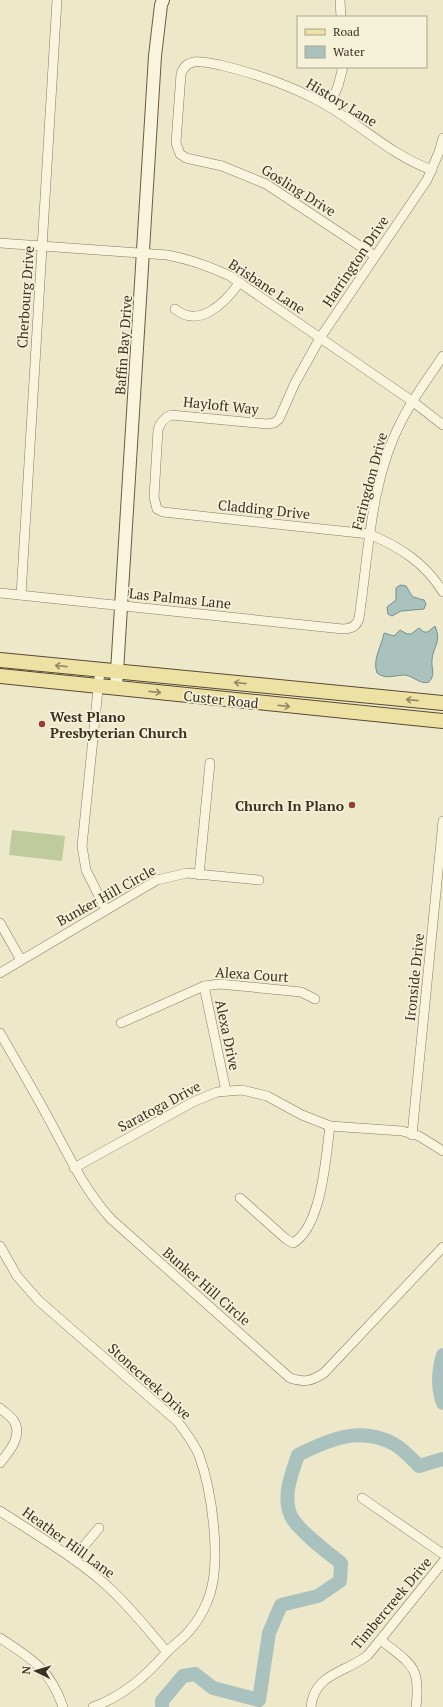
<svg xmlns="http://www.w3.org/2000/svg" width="443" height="1707" viewBox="0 0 443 1707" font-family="'PT Serif',serif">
  <rect width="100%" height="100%" fill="#ede8ca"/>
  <polygon fill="#c0cb9d" points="12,830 65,836 62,861 9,855"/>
  <g fill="#aac2be" stroke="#71908d">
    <path d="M400,585L406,586C414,598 409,596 424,600L426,604L424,609L401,611L392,616L388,614L387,607L396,600V588Z"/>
    <path d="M435,626C442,643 433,646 432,660C431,669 436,674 429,682C420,685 414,676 405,675C395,675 386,680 377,673C372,659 382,646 384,633L394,636L400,630L407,634H411L419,628L424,632H428Z"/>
  </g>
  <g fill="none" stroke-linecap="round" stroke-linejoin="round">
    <polyline stroke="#71908d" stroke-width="2.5" points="259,1700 260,1707"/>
    <g stroke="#aac2be" stroke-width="14">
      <path d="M443,1355C438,1372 437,1387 443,1403"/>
      <path d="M162,1707V1701L183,1676L195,1674L213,1688L259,1700L269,1633L281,1605L318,1596L340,1581L341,1563C329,1554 296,1528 291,1516C282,1496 292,1473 298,1455C330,1439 359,1426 394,1444C403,1449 412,1459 419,1466L443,1459"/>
    </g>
    <defs>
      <g id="street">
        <polyline points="340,0 341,17"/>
        <polyline points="329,107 338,86 343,67"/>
        <path d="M443,138L439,152L427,180L320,338L295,383L279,419L274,423L267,424L171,415C164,418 160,422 158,430L154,497L157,509L163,512L369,534C400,547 425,563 443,592"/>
        <path d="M0,243L167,255C189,259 209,266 230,276L412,401L443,425"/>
        <path d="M375,256L266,184L222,166L186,158L180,154L176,143L181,74C187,56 205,62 220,65C258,74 295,87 328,106C363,127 393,156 432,170"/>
        <path d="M175,309C199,329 225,303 239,283"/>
        <path d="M0,593L343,629C351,629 357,626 359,618C369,552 370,480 402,420C413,398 429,377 443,356"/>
        <polyline points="21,595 57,0"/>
        <polyline points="100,670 82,846 86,870 106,910"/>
        <polyline points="199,875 210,763"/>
        <polyline points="0,923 21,960"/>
        <polyline points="0,973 157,880 187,873 259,880"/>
        <polyline points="204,986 226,1091"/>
        <polyline points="121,1023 204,986 220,984 301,992 315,999"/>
        <path d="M0,1033C20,1068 41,1103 60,1140C75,1168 89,1195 111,1219L290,1378C304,1383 312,1381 324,1373L443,1247"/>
        <polyline points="412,1135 443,821"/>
        <polyline points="74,1168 193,1102 217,1092 242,1090 267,1096 302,1115 330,1126 402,1131 419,1136 443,1151"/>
        <path d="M240,1198L286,1239L293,1243C322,1227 326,1155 330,1126"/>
        <path d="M0,1246L17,1276L39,1301L178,1422C185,1432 194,1443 199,1455C212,1491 223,1566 207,1602C203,1612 197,1622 190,1630C183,1639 173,1645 166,1653C145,1677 123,1696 93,1707"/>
        <path d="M0,1408C4,1412 11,1416 14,1421C23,1436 9,1452 0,1463"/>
        <polyline points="362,1498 443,1554"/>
        <path d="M0,1511C35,1534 73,1556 105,1584C128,1604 147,1629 167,1652"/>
        <polyline points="73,1559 99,1528"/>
        <path d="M0,1638C32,1659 50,1669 63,1707"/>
        <path d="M381,1640C411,1665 421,1665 416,1707"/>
        <path d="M311,1707C314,1673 346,1673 368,1655L443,1562"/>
      </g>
      <polyline id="secondary" points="116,688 155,56 161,5 163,0"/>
      <g id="primary">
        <polyline points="0,660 443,703"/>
        <polyline points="0,676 443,721"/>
      </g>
    </defs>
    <use href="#street" stroke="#897b5f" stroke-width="10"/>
    <use href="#secondary" stroke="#6b5c41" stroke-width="14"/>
    <use href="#primary" stroke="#584932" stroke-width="16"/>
    <use href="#street" stroke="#f8f4dd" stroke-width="9"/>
    <use href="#secondary" stroke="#f8f4dd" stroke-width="12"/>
    <use href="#primary" stroke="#eee1a4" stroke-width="14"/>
  </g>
  <defs><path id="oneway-shaft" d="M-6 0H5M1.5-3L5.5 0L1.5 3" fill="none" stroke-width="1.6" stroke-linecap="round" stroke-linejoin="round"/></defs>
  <g stroke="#948962">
    <use href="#oneway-shaft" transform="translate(61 666) rotate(-174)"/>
    <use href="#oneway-shaft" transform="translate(240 683) rotate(-174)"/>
    <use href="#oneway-shaft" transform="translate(155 692) rotate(6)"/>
    <use href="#oneway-shaft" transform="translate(412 700) rotate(-174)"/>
    <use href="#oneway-shaft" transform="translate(284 706) rotate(6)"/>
  </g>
  <g fill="#963e31" stroke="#f5f1d9" stroke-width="1.5">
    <circle cx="42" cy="724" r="4"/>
    <circle cx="352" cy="805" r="4"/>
  </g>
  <g text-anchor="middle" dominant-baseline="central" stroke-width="3.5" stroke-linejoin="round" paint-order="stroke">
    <g font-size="14" fill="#3a3121" stroke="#f5f1d9">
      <text transform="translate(342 102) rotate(31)">History Lane</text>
      <text transform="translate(299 190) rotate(32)">Gosling Drive</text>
      <text transform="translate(355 261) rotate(-56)">Harrington Drive</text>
      <text transform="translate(267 286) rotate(33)">Brisbane Lane</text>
      <text transform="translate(25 297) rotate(-86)">Cherbourg Drive</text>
      <text transform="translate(123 345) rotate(-86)">Baffin Bay Drive</text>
      <text transform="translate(221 405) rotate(6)">Hayloft Way</text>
      <text transform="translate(369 481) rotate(-75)">Faringdon Drive</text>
      <text transform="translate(264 509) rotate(6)">Cladding Drive</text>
      <text transform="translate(180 598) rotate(6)">Las Palmas Lane</text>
      <text transform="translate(221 699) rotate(6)">Custer Road</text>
      <text transform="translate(106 895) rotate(-29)">Bunker Hill Circle</text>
      <text transform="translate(252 974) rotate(4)">Alexa Court</text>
      <text transform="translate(414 977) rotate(-84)">Ironside Drive</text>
      <text transform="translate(228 1035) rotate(78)">Alexa Drive</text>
      <text transform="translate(159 1106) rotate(-28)">Saratoga Drive</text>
      <text transform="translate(207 1286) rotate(41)">Bunker Hill Circle</text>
      <text transform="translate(150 1381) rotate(42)">Stonecreek Drive</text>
      <text transform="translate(69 1542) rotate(36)">Heather Hill Lane</text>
      <text transform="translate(391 1603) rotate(-50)">Timbercreek Drive</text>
    </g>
    <g font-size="14" font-weight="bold" fill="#3a3121" stroke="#f5f1d9" text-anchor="start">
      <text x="50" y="716">West Plano<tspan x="50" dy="16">Presbyterian Church</tspan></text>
      <text x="344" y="805" text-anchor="end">Church In Plano</text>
    </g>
  </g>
  <rect x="297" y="16" width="130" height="52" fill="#f5f1d9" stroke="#aaa48f"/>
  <rect x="305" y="29" width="20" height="6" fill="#eee1a4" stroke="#aaa48f"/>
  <text x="333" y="36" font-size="12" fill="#3a3121">Road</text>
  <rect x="305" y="46" width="20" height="12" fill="#aac2be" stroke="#aaa48f"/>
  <text x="333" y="56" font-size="12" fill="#3a3121">Water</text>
  <g transform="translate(36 1671) rotate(275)" stroke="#f5f1d9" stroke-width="3" paint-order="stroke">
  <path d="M0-3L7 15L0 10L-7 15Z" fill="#3a3121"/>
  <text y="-6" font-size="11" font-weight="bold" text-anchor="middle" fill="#3a3121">N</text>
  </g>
</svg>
